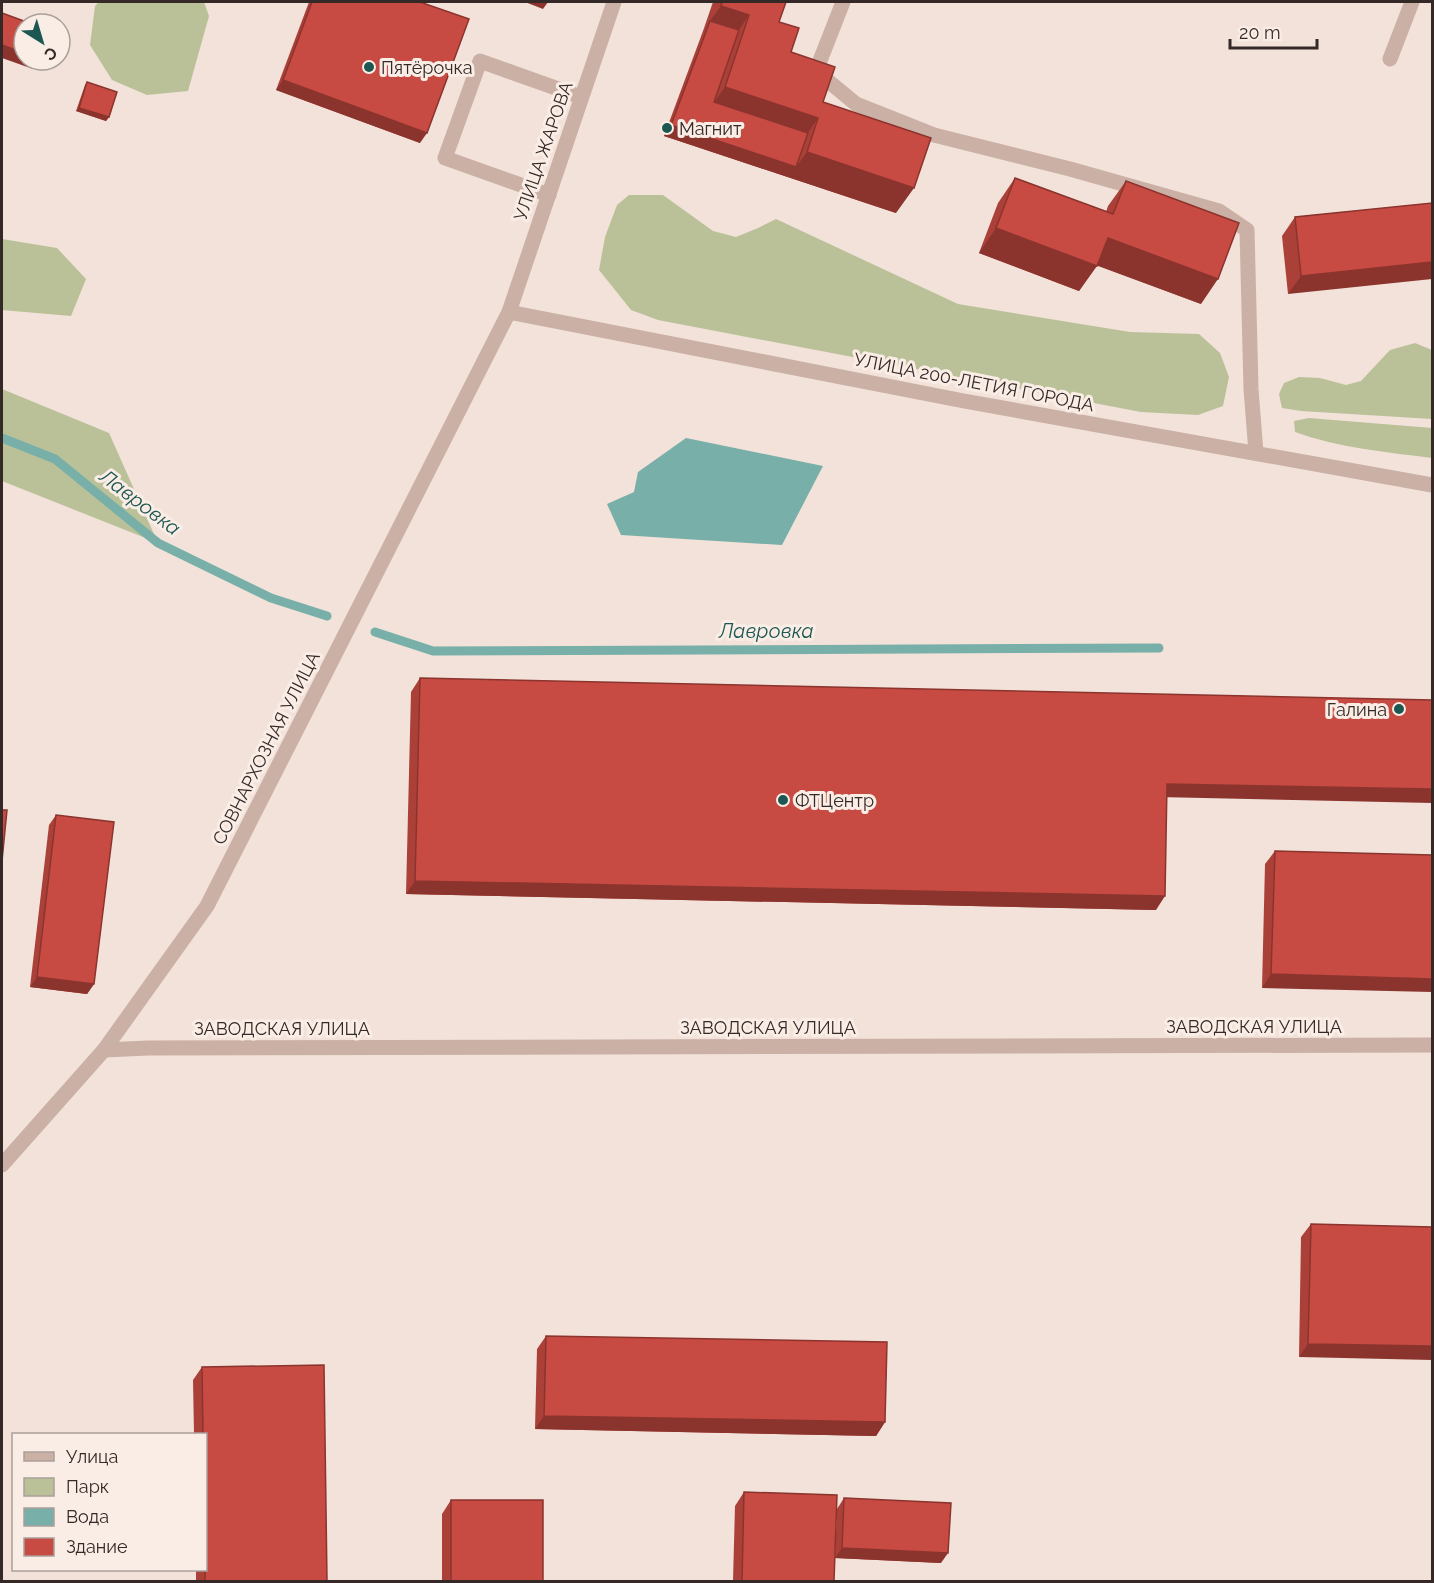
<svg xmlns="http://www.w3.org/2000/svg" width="1434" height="1583" viewBox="0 0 1434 1583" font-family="Raleway,sans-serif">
  <rect width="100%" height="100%" fill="#f2e2d9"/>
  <g fill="#bac199">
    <polygon points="99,2 204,2 209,16 188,91 147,95 112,80 90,45 95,6"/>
    <polygon points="629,195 663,195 713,231 736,237 758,228 776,219 958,304 1130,332 1199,334 1220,353 1229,377 1223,406 1198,415 1141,412 658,320 631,310 599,270 605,237 617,205"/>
    <polygon points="2,239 57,248 86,279 71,316 2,310"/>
    <polygon points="1415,343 1432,350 1432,419 1301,411 1282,408 1279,394 1284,383 1299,377 1320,378 1346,385 1361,381 1390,350"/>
    <polygon points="2,389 109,433 158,543 2,481"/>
    <path d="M1309,418L1432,428V458C1386,452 1339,448 1295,432L1294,421Z"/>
  </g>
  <polygon fill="#78afa8" points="686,438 823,466 782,545 621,535 607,504 634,492 638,472"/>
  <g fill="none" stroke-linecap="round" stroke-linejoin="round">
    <g stroke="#78afa8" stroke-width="9">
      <polyline points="2,438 55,459 158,543 271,598 327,616"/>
      <polyline points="375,632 433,651 1159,648"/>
    </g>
    <g stroke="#cab0a5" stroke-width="15">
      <polyline points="843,2 816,71 856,104 934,135 1070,169 1219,211 1247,230 1251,389 1256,453"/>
      <polyline points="1390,59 1412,2"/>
      <polyline points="549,195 445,158 480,61 581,97"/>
      <polyline points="509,312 964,401 1432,485"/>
      <polyline points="104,1050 148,1048 1432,1045"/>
      <polyline points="2,1165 104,1050 207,906 509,312 614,2"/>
    </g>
  </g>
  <g fill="#ab4039">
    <polygon points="309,2 420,2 420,143 276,90"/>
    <polygon points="713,2 786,2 779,22 791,52 896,213 664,136 703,31"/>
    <polygon points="87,82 109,117 106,121 76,111 85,85"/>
    <polygon points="1015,178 1106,212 1108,206 1126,181 1201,304 1097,265 1079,291 979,253 998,203"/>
    <polygon points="1432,203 1288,294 1282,236 1295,217"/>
    <polygon points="420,678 1167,797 1156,910 406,894 411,692"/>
    <polygon points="56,815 94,984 87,994 30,987 49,825"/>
    <polygon points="1275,851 1432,855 1262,988 1265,864"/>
    <polygon points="1311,1224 1432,1227 1299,1357 1301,1237"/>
    <polygon points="546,1336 885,1422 876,1436 535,1429 537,1349"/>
    <polygon points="202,1367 327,1581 196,1581 196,1569 206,1569 206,1434 194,1434 193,1380"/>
    <polygon points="744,1492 834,1581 733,1581 735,1506"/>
    <polygon points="844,1498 941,1563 835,1558 837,1509"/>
    <polygon points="451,1500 543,1581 442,1581 442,1514"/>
  </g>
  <g fill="#8b342e">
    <polygon points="525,2 548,2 543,9"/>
    <polygon points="721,6 749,15 732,40 710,21"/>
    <polygon points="2,45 24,53 24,60 39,60 33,69 2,58"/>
    <polygon points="283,80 427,133 420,143 276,90"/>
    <polygon points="725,87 818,118 801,143 707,112"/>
    <polygon points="79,108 109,117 106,121 76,111"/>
    <polygon points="671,125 796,167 807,152 914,188 896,213 664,136"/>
    <polygon points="996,228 1097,266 1079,291 979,253"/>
    <polygon points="1108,238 1218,279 1201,304 1090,263"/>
    <polygon points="1432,262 1432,279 1288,294 1301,276"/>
    <polygon points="1167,784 1432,789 1432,803 1158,797"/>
    <polygon points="415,881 1165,896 1156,910 406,894"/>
    <polygon points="1271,974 1432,979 1432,992 1262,988"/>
    <polygon points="37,977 94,984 87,994 30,987"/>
    <polygon points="1308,1344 1432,1346 1432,1360 1299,1357"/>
    <polygon points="544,1416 885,1422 876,1436 535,1429"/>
    <polygon points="842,1548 948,1553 941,1563 835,1558"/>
  </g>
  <g fill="#c74b42" stroke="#8b342e" stroke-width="1.5">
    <polygon points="312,2 420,2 469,19 427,133 283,80"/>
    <polygon points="722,2 786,2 779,22 799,28 791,52 835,67 823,102 931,138 914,188 807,152 818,118 725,87 749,15 721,6"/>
    <polygon points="2,13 32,24 24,24 24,53 2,45"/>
    <polygon points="710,21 739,30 714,102 808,133 796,167 671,125"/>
    <polygon points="87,82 117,92 109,117 79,108"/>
    <polygon points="1015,178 1113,214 1126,181 1239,223 1218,279 1108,238 1097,266 996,228"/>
    <polygon points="1432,203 1432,262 1301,276 1295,217"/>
    <polygon points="420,678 1432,700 1432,789 1167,784 1165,896 415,881"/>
    <polygon points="2,810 7,810 2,861"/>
    <polygon points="56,815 114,822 94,984 37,977"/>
    <polygon points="1275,851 1432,855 1432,979 1271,974"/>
    <polygon points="1311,1224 1432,1227 1432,1346 1308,1344"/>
    <polygon points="546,1336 887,1342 885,1422 544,1416"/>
    <polygon points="324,1365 327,1581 205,1581 206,1434 203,1434 202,1367"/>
    <polygon points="744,1492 837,1495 834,1581 742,1581"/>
    <polygon points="844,1498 951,1503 948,1553 842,1548"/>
    <rect x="451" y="1500" width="92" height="81"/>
  </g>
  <g fill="#1c5751" stroke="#f9ede6" stroke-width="2">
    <circle cx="369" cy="67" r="6"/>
    <circle cx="667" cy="128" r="6"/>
    <circle cx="1399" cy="709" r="6"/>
    <circle cx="783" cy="800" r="6"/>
  </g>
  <g text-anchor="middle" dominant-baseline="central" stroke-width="6" stroke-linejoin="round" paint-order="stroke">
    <g font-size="18" fill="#352927" stroke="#f9ede6" text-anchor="start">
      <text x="381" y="67">Пятёрочка</text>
      <text x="679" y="128">Магнит</text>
      <text x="1387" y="709" text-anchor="end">Галина</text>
      <text x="795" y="800">ФТЦентр</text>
    </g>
    <g font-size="18" fill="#352927" stroke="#f9ede6">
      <text transform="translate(543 151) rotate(-71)">УЛИЦА ЖАРОВА</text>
      <text transform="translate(974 382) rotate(11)">УЛИЦА 200-ЛЕТИЯ ГОРОДА</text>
      <text transform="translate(266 748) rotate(-63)">СОВНАРХОЗНАЯ УЛИЦА</text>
      <text x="1254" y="1026">ЗАВОДСКАЯ УЛИЦА</text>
      <text x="768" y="1027">ЗАВОДСКАЯ УЛИЦА</text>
      <text x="282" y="1028">ЗАВОДСКАЯ УЛИЦА</text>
    </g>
    <g font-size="20" font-style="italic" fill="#1c5751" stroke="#f9ede6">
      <text transform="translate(140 502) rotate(37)">Лавровка</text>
      <text x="766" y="631">Лавровка</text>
    </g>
  </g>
  <rect width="1434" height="1583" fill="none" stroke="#352927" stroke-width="6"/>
  <rect x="12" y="1433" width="195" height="138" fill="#f9ede6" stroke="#ab9f9a" stroke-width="1.5"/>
  <rect x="24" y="1452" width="30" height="9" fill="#cab0a5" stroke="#ab9f9a" stroke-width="1.5"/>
  <text x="66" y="1463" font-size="18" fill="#352927">Улица</text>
  <rect x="24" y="1478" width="30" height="18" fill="#bac199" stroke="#ab9f9a" stroke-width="1.5"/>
  <text x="66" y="1493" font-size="18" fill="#352927">Парк</text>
  <rect x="24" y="1508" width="30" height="18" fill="#78afa8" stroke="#ab9f9a" stroke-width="1.5"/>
  <text x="66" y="1523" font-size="18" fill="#352927">Вода</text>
  <rect x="24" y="1538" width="30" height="18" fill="#c74b42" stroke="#ab9f9a" stroke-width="1.5"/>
  <text x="66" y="1553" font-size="18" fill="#352927">Здание</text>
  <g transform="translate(42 42) rotate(143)"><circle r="28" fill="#f9ede6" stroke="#ab9f9a" stroke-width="1.5"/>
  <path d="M0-4.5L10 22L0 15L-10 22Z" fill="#1c5751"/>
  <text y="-9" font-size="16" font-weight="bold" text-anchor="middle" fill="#352927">С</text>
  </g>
  <path d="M1230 39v9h87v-9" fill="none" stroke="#352927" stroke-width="3"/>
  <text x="1239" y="39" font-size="18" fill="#352927" stroke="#f9ede6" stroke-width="4.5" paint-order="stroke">20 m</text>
</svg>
